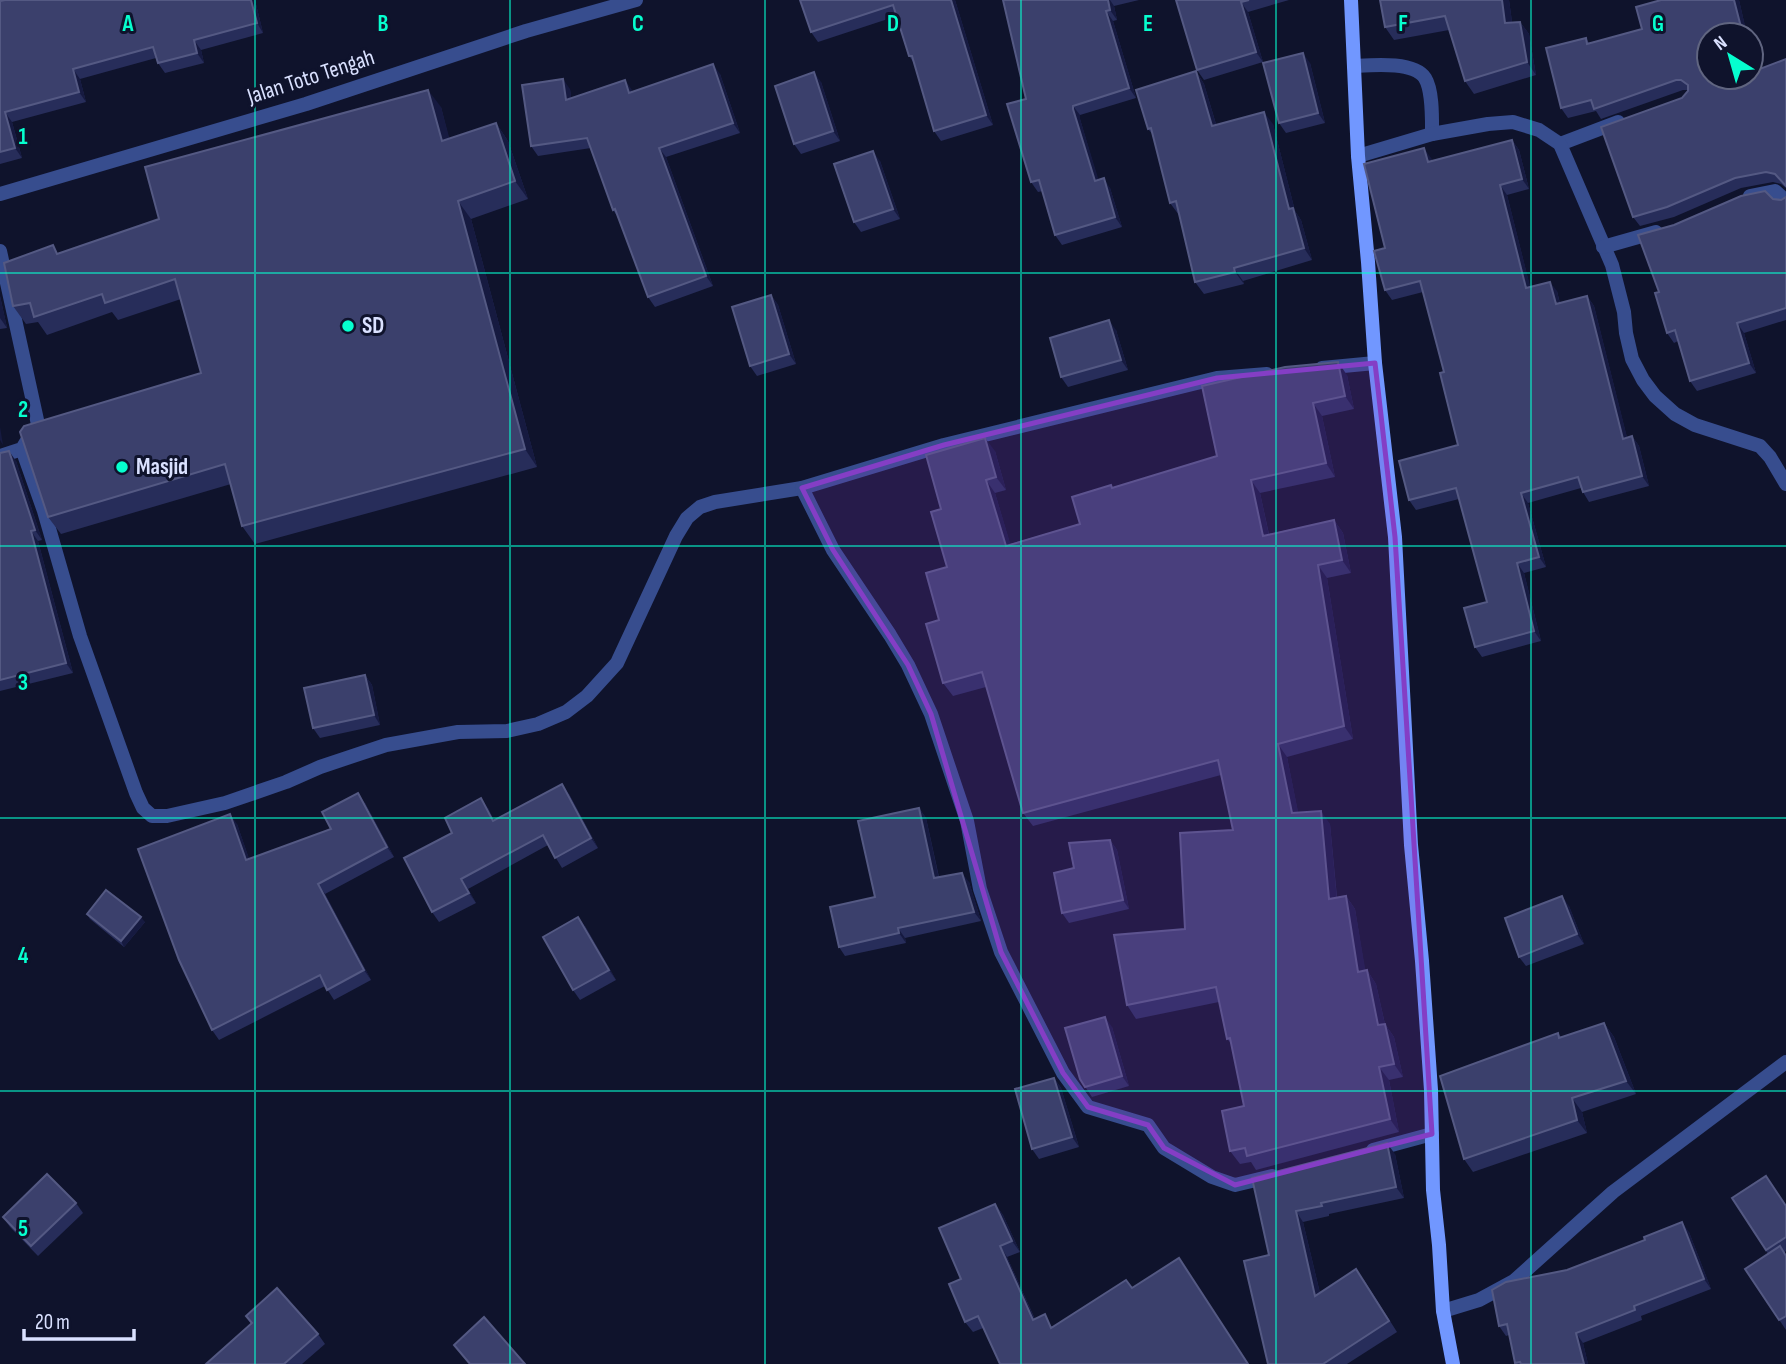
<svg xmlns="http://www.w3.org/2000/svg" width="1786" height="1364" viewBox="0 0 1786 1364" font-family="'Sofia Sans Condensed',sans-serif">
  <rect width="100%" height="100%" fill="#0f132c"/>
  <g fill="none" stroke-linecap="round" stroke-linejoin="round">
    <g stroke="#374d8e" stroke-width="14">
      <path d="M1354,66C1372,65 1414,61 1425,78C1433,91 1432,119 1432,134"/>
      <polyline points="1560,144 1618,122"/>
      <polyline points="1358,156 1432,134 1488,124 1513,122 1539,130 1560,144 1612,265 1624,312 1626,333 1632,359 1643,380 1655,396 1675,414 1695,425 1760,446 1770,457 1786,484"/>
      <polyline points="0,194 306,104 526,31 636,0"/>
      <polyline points="1750,196 1775,191 1786,201"/>
      <polyline points="1603,247 1656,232"/>
      <polyline points="0,251 39,429 32,432 22,449 0,456"/>
      <polyline points="1322,368 1375,363"/>
      <polyline points="22,449 44,511 80,636 136,793 143,808 152,816 167,816 225,803 286,782 320,767 386,745 458,732 507,731 538,724 566,712 587,696 617,663 676,536 687,518 700,507 715,502 802,488 944,445 1217,378 1267,374"/>
      <polyline points="802,488 833,550 890,635 908,665 931,714 967,821 980,889 1001,952 1063,1073 1088,1107 1148,1125 1164,1148 1212,1177 1235,1185 1272,1176"/>
      <polyline points="1373,1150 1432,1134"/>
      <polyline points="1443,1311 1479,1300 1514,1281 1613,1192 1786,1062"/>
    </g>
    <polyline stroke="#7197ff" stroke-width="14" points="1351,0 1358,156 1368,262 1375,363 1395,537 1411,845 1422,961 1431,1090 1433,1190 1439,1245 1443,1311 1453,1364"/>
  </g>
  <g fill="#272d5a">
    <polygon points="5,0 255,0 263,33 201,50 204,63 165,73 158,63 156,58 80,79 86,102 12,122 22,158 0,164 0,1"/>
    <polygon points="800,0 955,0 993,125 941,141 934,131 914,63 909,56 897,16 818,42 811,32"/>
    <polygon points="1003,0 1139,0 1114,6 1117,20 1113,21 1136,98 1080,115 1080,119 1098,180 1110,188 1122,227 1062,245 1055,235 1043,191 1038,192 1031,182 1026,99"/>
    <polygon points="1176,0 1289,0 1248,12 1263,62 1204,80 1197,70"/>
    <polygon points="1380,0 1509,0 1512,22 1520,22 1529,34 1536,75 1474,94 1465,81 1449,30 1394,40 1385,27"/>
    <polygon points="1661,0 1739,0 1747,35 1709,35 1751,50 1756,71 1786,59 1786,188 1781,184 1773,182 1741,188 1674,217 1640,226 1633,217 1682,98 1688,91 1688,90 1683,90 1601,119 1596,111 1568,118 1561,108 1586,38 1589,43 1642,29"/>
    <polygon points="1310,63 1325,123 1286,133 1279,123"/>
    <polygon points="1196,71 1204,84 1216,124 1273,124 1295,211 1301,220 1312,260 1243,281 1244,284 1204,294 1195,282 1179,215 1170,203 1154,136 1148,129"/>
    <polygon points="720,74 740,133 666,157 713,286 655,307 648,297 618,217 613,210 591,148 538,156 531,146 570,89 571,98 625,80 632,92"/>
    <polygon points="821,82 840,141 801,154 794,144"/>
    <polygon points="441,107 449,139 496,123 508,141 528,199 471,219 537,467 255,544 242,526 231,484 61,534 48,517 201,373 181,299 118,320 112,312 47,335 38,322 26,324 13,306 59,253 159,219"/>
    <polygon points="1512,140 1519,150 1529,189 1507,195 1530,287 1557,291 1560,303 1587,296 1594,306 1627,438 1632,436 1639,446 1649,486 1589,502 1583,492 1581,488 1528,503 1546,567 1524,573 1541,641 1482,657 1475,647 1487,602 1459,499 1416,510 1409,500 1458,445 1444,372 1423,292 1392,300 1385,290 1385,248 1431,158 1432,161"/>
    <polygon points="880,161 900,219 861,232 854,222"/>
    <polygon points="1786,197 1786,320 1744,333 1756,373 1697,391 1690,381 1678,341 1674,343 1667,333 1659,292 1773,199 1781,200"/>
    <polygon points="771,295 778,305 796,364 757,376 750,366"/>
    <polygon points="0,296 7,328 0,329"/>
    <polygon points="1116,330 1128,370 1068,387 1061,377"/>
    <polygon points="1347,375 1354,409 1322,416 1335,477 1260,493 1269,534 1334,520 1343,533 1351,573 1327,578 1353,739 1287,757 1298,813 1330,824 1337,897 1346,896 1355,909 1365,971 1367,970 1376,984 1385,1024 1394,1037 1403,1077 1389,1080 1399,1132 1256,1170 1251,1162 1240,1164 1230,1151 1244,1106 1231,1043 1227,1039 1219,1002 1136,1019 1127,1005 1185,929 1233,830 1221,775 1033,826 1023,813 986,687 953,696 943,683 939,620 947,567 941,509 995,451 1006,490 995,493 1010,544 1080,524 1111,485 1113,488 1217,456"/>
    <polygon points="0,453 16,461 42,540 38,541 73,673 0,691"/>
    <polygon points="365,675 372,685 380,725 320,738 313,728"/>
    <polygon points="569,794 598,848 562,868 548,845 468,889 476,903 439,922 432,912 452,833 488,808 494,821"/>
    <polygon points="365,803 394,857 325,894 371,980 334,1000 325,986 219,1040 212,1030 237,824 249,859 331,829"/>
    <polygon points="919,808 926,818 939,877 969,882 981,921 905,938 906,943 845,956 839,947 875,897"/>
    <polygon points="1110,840 1117,850 1129,909 1069,923 1062,913 1074,868"/>
    <polygon points="1569,906 1584,944 1526,966 1519,957"/>
    <polygon points="87,914 145,922 124,947 90,919"/>
    <polygon points="585,926 616,980 580,1000 573,990"/>
    <polygon points="1604,1023 1614,1037 1636,1094 1582,1112 1587,1133 1473,1172 1464,1159 1558,1033 1561,1037"/>
    <polygon points="1112,1027 1129,1086 1092,1097 1080,1079"/>
    <polygon points="1054,1078 1061,1088 1079,1147 1039,1159 1032,1149"/>
    <polygon points="1395,1154 1404,1198 1329,1214 1329,1216 1303,1222 1320,1293 1364,1280 1397,1332 1347,1364 1268,1364 1269,1255 1252,1178"/>
    <polygon points="1732,1198 1786,1206 1786,1251 1784,1253 1786,1256 1786,1330 1745,1269 1768,1254"/>
    <polygon points="76,1203 83,1213 38,1256 10,1227 3,1217"/>
    <polygon points="995,1204 1003,1215 1020,1252 1007,1257 1035,1319 1053,1327 1132,1288 1249,1364 983,1328 973,1332 965,1322 961,1279"/>
    <polygon points="1689,1232 1711,1289 1641,1316 1642,1320 1583,1343 1588,1364 1516,1364 1509,1335 1506,1336 1499,1326 1567,1270 1645,1240"/>
    <polygon points="246,1316 318,1334 325,1344 302,1364 206,1364 251,1324"/>
  </g>
  <g fill="#161a40">
    <polygon points="251,0 255,0 263,33 257,23"/>
    <polygon points="951,0 955,0 993,125 986,115"/>
    <polygon points="1108,0 1110,0 1114,6 1117,20 1110,10"/>
    <polygon points="1502,0 1509,0 1514,36 1505,23"/>
    <polygon points="1734,0 1739,0 1747,35 1743,35"/>
    <polygon points="1241,2 1248,12 1263,62 1256,52"/>
    <polygon points="1106,11 1113,21 1136,98 1129,88"/>
    <polygon points="1520,22 1529,34 1536,75 1527,62"/>
    <polygon points="194,40 201,50 204,63 197,53"/>
    <polygon points="1751,50 1759,82 1752,72 1751,69"/>
    <polygon points="1303,53 1310,63 1325,123 1318,113"/>
    <polygon points="713,64 720,74 740,133 733,123"/>
    <polygon points="73,69 80,79 86,102 79,92"/>
    <polygon points="1196,71 1204,84 1220,138 1212,126"/>
    <polygon points="814,72 821,82 840,141 833,131"/>
    <polygon points="563,79 570,89 573,110 566,100"/>
    <polygon points="625,80 632,90 636,103 629,93"/>
    <polygon points="428,90 441,107 455,159 442,141"/>
    <polygon points="1073,106 1080,115 1080,119 1102,191 1095,181 1073,109"/>
    <polygon points="5,112 12,122 22,158 15,148"/>
    <polygon points="1264,112 1273,124 1295,211 1301,220 1312,260 1304,248 1289,209"/>
    <polygon points="496,123 508,141 528,199 515,181"/>
    <polygon points="1512,140 1519,150 1529,189 1522,179"/>
    <polygon points="659,148 666,157 713,286 706,276"/>
    <polygon points="1424,148 1431,158 1435,172 1428,162"/>
    <polygon points="873,151 880,161 900,219 893,209"/>
    <polygon points="1104,178 1110,188 1122,227 1115,217"/>
    <polygon points="1500,185 1507,195 1533,298 1526,288"/>
    <polygon points="458,201 471,219 537,467 525,449"/>
    <polygon points="1234,268 1243,281 1244,284 1235,272"/>
    <polygon points="1550,282 1557,291 1562,314 1556,304"/>
    <polygon points="771,295 778,305 796,364 789,354"/>
    <polygon points="0,296 7,328 0,318"/>
    <polygon points="1587,296 1594,306 1630,449 1623,439"/>
    <polygon points="1109,320 1116,330 1128,370 1121,360"/>
    <polygon points="1737,323 1744,333 1756,373 1749,363"/>
    <polygon points="1338,362 1347,375 1354,409 1345,396"/>
    <polygon points="1313,403 1322,416 1335,477 1326,463"/>
    <polygon points="0,427 3,445 0,440"/>
    <polygon points="1632,436 1639,446 1649,486 1642,476"/>
    <polygon points="985,438 995,451 1006,490 996,477"/>
    <polygon points="9,451 16,461 42,540 35,530"/>
    <polygon points="986,480 995,493 1015,559 1006,546"/>
    <polygon points="1251,480 1260,493 1272,549 1263,536"/>
    <polygon points="1521,493 1528,503 1546,567 1539,557"/>
    <polygon points="1334,520 1343,533 1351,573 1342,560"/>
    <polygon points="31,531 38,541 73,673 66,663"/>
    <polygon points="1517,563 1524,573 1541,641 1534,631"/>
    <polygon points="1318,565 1327,578 1353,739 1344,726"/>
    <polygon points="365,675 372,685 380,725 374,715"/>
    <polygon points="1278,744 1287,757 1301,826 1292,813"/>
    <polygon points="562,784 569,794 598,848 591,838"/>
    <polygon points="358,793 365,803 394,857 387,847"/>
    <polygon points="481,798 488,808 500,831 493,821"/>
    <polygon points="919,808 926,818 941,888 934,878"/>
    <polygon points="1321,811 1330,824 1338,912 1329,899"/>
    <polygon points="230,814 237,824 253,870 246,860"/>
    <polygon points="1110,840 1117,850 1129,909 1123,900"/>
    <polygon points="962,873 969,882 981,921 974,912"/>
    <polygon points="461,879 468,889 476,903 469,893"/>
    <polygon points="318,884 325,894 371,980 364,970"/>
    <polygon points="1346,896 1355,909 1368,985 1358,972"/>
    <polygon points="1562,896 1569,906 1584,944 1577,934"/>
    <polygon points="141,917 145,922 124,947 121,941"/>
    <polygon points="578,917 585,926 616,980 609,970"/>
    <polygon points="898,928 905,938 906,943 899,933"/>
    <polygon points="1367,970 1376,984 1388,1038 1378,1025"/>
    <polygon points="1105,1017 1112,1027 1129,1086 1122,1076"/>
    <polygon points="1604,1023 1614,1037 1636,1094 1626,1081"/>
    <polygon points="1385,1024 1394,1037 1403,1077 1394,1064"/>
    <polygon points="1379,1067 1389,1080 1399,1132 1390,1119"/>
    <polygon points="1054,1078 1061,1088 1079,1147 1072,1137"/>
    <polygon points="1572,1098 1582,1112 1587,1133 1577,1120"/>
    <polygon points="1387,1143 1395,1154 1404,1198 1396,1187"/>
    <polygon points="995,1204 1003,1215 1020,1252 1012,1241"/>
    <polygon points="1296,1211 1303,1222 1323,1306 1315,1296"/>
    <polygon points="1682,1222 1689,1232 1711,1289 1704,1279"/>
    <polygon points="1000,1246 1007,1257 1040,1331 1033,1320"/>
    <polygon points="1576,1333 1583,1343 1588,1364 1584,1364"/>
  </g>
  <g fill="#3b406c" stroke="#545983" stroke-width="2">
    <polygon points="5,0 251,0 257,23 194,40 197,53 158,63 153,47 73,69 79,92 5,112 15,148 0,152 0,1"/>
    <polygon points="800,0 951,0 986,115 934,131 912,56 909,56 893,5 811,32"/>
    <polygon points="1003,0 1108,0 1110,10 1106,11 1129,88 1073,106 1073,109 1095,181 1104,178 1115,217 1055,235 1039,180 1031,182 1007,104 1026,99"/>
    <polygon points="1176,0 1249,0 1241,2 1256,52 1197,70"/>
    <polygon points="1380,0 1502,0 1505,23 1520,22 1527,62 1465,81 1445,16 1385,27"/>
    <polygon points="1661,0 1734,0 1743,35 1709,35 1709,77 1751,77 1751,69 1752,72 1786,59 1786,186 1775,174 1766,172 1735,178 1667,207 1633,217 1601,127 1682,98 1688,91 1688,85 1681,80 1676,80 1594,109 1591,100 1561,108 1546,48 1586,38 1587,44 1642,29 1636,7"/>
    <polygon points="1303,53 1318,113 1279,123 1263,63"/>
    <polygon points="713,64 733,123 659,148 706,276 648,297 615,209 613,210 587,138 531,146 522,85 563,79 566,100 625,80 629,93"/>
    <polygon points="1196,71 1212,126 1264,112 1289,209 1293,208 1304,248 1234,268 1235,272 1195,282 1176,201 1170,203 1151,128 1148,129 1136,90"/>
    <polygon points="814,72 833,131 794,144 775,86"/>
    <polygon points="428,90 442,141 496,123 515,181 458,201 525,449 242,526 225,464 48,517 20,432 24,426 201,373 175,279 105,303 102,294 34,317 30,303 13,306 4,263 53,245 57,254 159,219 145,167"/>
    <polygon points="1512,140 1522,179 1500,185 1526,288 1550,282 1556,304 1587,296 1623,439 1632,436 1642,476 1583,492 1578,477 1521,493 1539,557 1517,563 1534,631 1475,647 1464,608 1487,602 1456,488 1409,500 1399,461 1458,445 1440,373 1444,372 1420,281 1385,290 1374,251 1385,248 1364,164 1424,148 1428,162"/>
    <polygon points="873,151 893,209 854,222 834,164"/>
    <polygon points="1765,191 1773,199 1781,200 1786,197 1786,308 1737,323 1749,363 1690,381 1675,330 1667,333 1655,293 1659,292 1638,235 1674,225 1741,196"/>
    <polygon points="771,295 789,354 750,366 732,307"/>
    <polygon points="1109,320 1121,360 1061,377 1050,338"/>
    <polygon points="1338,362 1345,396 1313,403 1326,463 1251,480 1263,536 1334,520 1342,560 1318,565 1344,726 1278,744 1292,813 1321,811 1329,899 1346,896 1358,972 1367,970 1378,1025 1385,1024 1394,1064 1379,1067 1390,1119 1247,1156 1245,1148 1230,1151 1222,1111 1244,1106 1230,1038 1227,1039 1216,987 1127,1005 1114,935 1185,929 1180,833 1233,830 1218,760 1023,813 982,672 943,683 926,624 939,620 926,573 947,567 931,512 941,509 926,455 985,438 996,477 986,480 1006,546 1080,524 1072,497 1111,485 1112,488 1217,456 1202,386 1285,367"/>
    <polygon points="9,451 35,530 31,531 66,663 0,680 0,453"/>
    <polygon points="365,675 374,715 313,728 304,688"/>
    <polygon points="562,784 591,838 555,858 543,835 461,879 469,893 432,912 404,858 452,833 445,818 481,798 493,821"/>
    <polygon points="358,793 387,847 318,884 364,970 327,990 320,975 212,1030 179,960 138,849 230,814 246,860 331,829 322,812"/>
    <polygon points="919,808 934,878 962,873 974,912 898,928 899,933 839,947 830,907 875,897 858,821"/>
    <polygon points="1110,840 1123,900 1062,913 1054,873 1074,868 1069,843"/>
    <polygon points="106,890 141,917 121,941 87,914"/>
    <polygon points="1562,896 1577,934 1519,957 1505,918"/>
    <polygon points="578,917 609,970 573,990 543,937"/>
    <polygon points="1105,1017 1122,1076 1085,1087 1080,1079 1065,1028"/>
    <polygon points="1604,1023 1626,1081 1572,1098 1577,1120 1464,1159 1440,1076 1558,1033 1559,1038"/>
    <polygon points="1054,1078 1072,1137 1032,1149 1015,1089"/>
    <polygon points="1387,1143 1396,1187 1321,1203 1322,1206 1296,1211 1315,1296 1356,1269 1389,1321 1323,1364 1268,1364 1244,1261 1269,1255 1252,1178"/>
    <polygon points="47,1174 76,1203 31,1246 3,1217"/>
    <polygon points="1766,1176 1786,1206 1786,1237 1766,1250 1732,1198"/>
    <polygon points="995,1204 1012,1241 1000,1246 1033,1320 1045,1314 1051,1328 1126,1280 1132,1288 1179,1258 1248,1364 1000,1364 978,1316 965,1322 949,1284 961,1279 939,1228"/>
    <polygon points="1682,1222 1704,1279 1634,1306 1635,1310 1576,1333 1584,1364 1521,1364 1520,1362 1515,1363 1507,1324 1499,1326 1492,1290 1506,1282 1567,1270 1645,1240 1644,1237"/>
    <polygon points="1780,1246 1786,1256 1786,1316 1779,1320 1745,1269"/>
    <polygon points="277,1288 318,1334 284,1364 206,1364 252,1323 246,1316"/>
    <polygon points="484,1317 525,1364 470,1364 454,1345"/>
  </g>
  <path fill="#843ec5" fill-opacity="0.2" stroke="#843ec5" stroke-width="5" stroke-linejoin="round" d="M1375,363L1395,537L1432,1134L1235,1185L1164,1148L1148,1125L1088,1107L1063,1073L1001,952L931,714L908,665L833,550L802,488L944,445L1217,378Z"/>
  <path fill="none" stroke="#06ffcf" stroke-width="2" stroke-opacity="0.55" d="M255,0V1364M510,0V1364M765,0V1364M1021,0V1364M1276,0V1364M1531,0V1364M0,273H1786M0,546H1786M0,818H1786M0,1091H1786"/>
  <g fill="#06ffcf" stroke="#0f132c" stroke-width="2.5">
    <circle cx="348" cy="326" r="7"/>
    <circle cx="122" cy="467" r="7"/>
  </g>
  <g text-anchor="middle" dominant-baseline="central" stroke-width="6" stroke-linejoin="round" paint-order="stroke">
    <g font-size="23" fill="#dae1ff" stroke="#0f132c">
      <text transform="translate(311 77) rotate(-18)">Jalan Toto Tengah</text>
    </g>
    <g font-size="23" font-weight="bold" fill="#dae1ff" stroke="#0f132c" text-anchor="start">
      <text x="362" y="326">SD</text>
      <text x="136" y="467">Masjid</text>
    </g>
  </g>
  <g font-size="23" text-anchor="middle" font-weight="bold" fill="#06ffcf" stroke="#0f132c" stroke-width="6" stroke-linejoin="round" paint-order="stroke">
    <text x="128" y="31">A</text>
    <text x="383" y="31">B</text>
    <text x="638" y="31">C</text>
    <text x="893" y="31">D</text>
    <text x="1148" y="31">E</text>
    <text x="1403" y="31">F</text>
    <text x="1658" y="31">G</text>
    <text x="23" y="144">1</text>
    <text x="23" y="417">2</text>
    <text x="23" y="690">3</text>
    <text x="23" y="963">4</text>
    <text x="23" y="1236">5</text>
  </g>
  <g transform="translate(1730 56) rotate(323)"><circle r="33" fill="#0f132c" stroke="#606580" stroke-width="2"/>
  <path d="M0-5L12 26L0 18L-12 26Z" fill="#06ffcf"/>
  <text y="-10" font-size="19" font-weight="bold" text-anchor="middle" fill="#dae1ff">N</text>
  </g>
  <path d="M24 1329v10h110v-10" fill="none" stroke="#dae1ff" stroke-width="3.5"/>
  <text x="35" y="1329" font-size="21" fill="#dae1ff" stroke="#0f132c" stroke-width="5" paint-order="stroke">20 m</text>
</svg>
